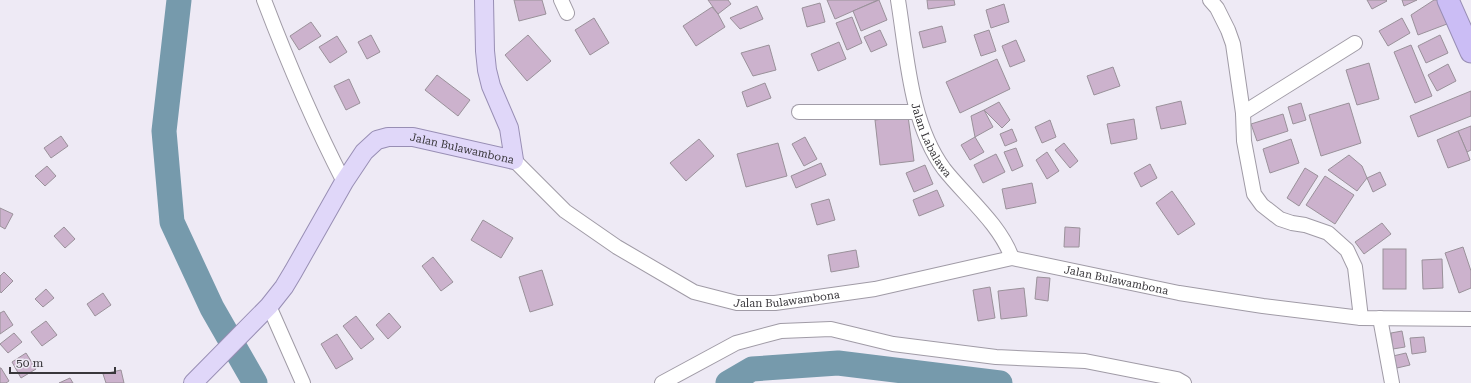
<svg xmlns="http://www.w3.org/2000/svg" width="1471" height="383" viewBox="0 0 1471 383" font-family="'Roboto Serif',serif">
  <rect width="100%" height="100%" fill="#eeeaf5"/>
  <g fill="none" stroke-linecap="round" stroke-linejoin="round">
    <g stroke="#769aac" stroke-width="25">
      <polyline points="179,0 164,131 172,222 212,308 255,383"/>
      <polyline points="728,383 752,369 838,363 1000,383"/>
    </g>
  </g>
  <g fill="#ccb2cd" stroke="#9a919a">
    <polygon points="514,0 542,0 546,14 519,21"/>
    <polygon points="708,0 728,0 731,4 718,14"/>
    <polygon points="827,0 878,0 835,19"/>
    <polygon points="879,0 887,20 861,31 853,11"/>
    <polygon points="927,0 954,0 955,5 928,9"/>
    <polygon points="1367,0 1386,0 1387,1 1372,9"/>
    <polygon points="1402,0 1417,0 1404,6"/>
    <polygon points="1434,0 1438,0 1447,24 1418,35 1411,15"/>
    <polygon points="820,3 825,22 807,27 802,8"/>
    <polygon points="1004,4 1009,22 991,28 986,10"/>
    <polygon points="757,6 763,19 740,29 730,18"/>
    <polygon points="712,7 718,14 725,27 696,46 683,26"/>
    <polygon points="852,17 862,43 847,50 836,23"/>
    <polygon points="594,18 609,43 590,55 575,30"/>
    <polygon points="1402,18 1410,33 1388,46 1379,31"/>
    <polygon points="311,22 321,36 299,50 290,36"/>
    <polygon points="942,26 946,42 923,48 919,32"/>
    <polygon points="880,30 887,45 871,52 864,37"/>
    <polygon points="989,30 996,51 981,56 974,35"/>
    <polygon points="371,35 380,52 367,59 358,42"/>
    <polygon points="528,35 551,61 527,81 505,55"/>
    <polygon points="1440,35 1448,53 1426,63 1418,46"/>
    <polygon points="337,36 347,52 330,63 319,47"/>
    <polygon points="1016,40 1025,61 1010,67 1002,46"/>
    <polygon points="839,42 846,59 818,71 811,54"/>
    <polygon points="769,45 776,70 753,76 741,53"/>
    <polygon points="1411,45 1432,96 1415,103 1394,52"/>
    <polygon points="997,59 1010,89 960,113 946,82"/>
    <polygon points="1369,63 1379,99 1357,105 1346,70"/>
    <polygon points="1448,64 1456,81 1437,91 1428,75"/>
    <polygon points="1113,67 1120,86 1094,95 1087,76"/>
    <polygon points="437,75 470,100 458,116 425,90"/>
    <polygon points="349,79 360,103 346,110 334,86"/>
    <polygon points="765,83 771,98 747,107 742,92"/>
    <polygon points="1471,91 1471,116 1418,137 1410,116"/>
    <polygon points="1181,101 1186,124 1161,129 1156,107"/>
    <polygon points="999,102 1010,120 1002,128 984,110"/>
    <polygon points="1301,103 1306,120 1293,124 1288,107"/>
    <polygon points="1349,103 1361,143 1321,156 1309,115"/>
    <polygon points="984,110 993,127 975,137 971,116"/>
    <polygon points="1283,114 1288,131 1257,141 1251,124"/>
    <polygon points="908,116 914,161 880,165 875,120"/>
    <polygon points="1134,119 1137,139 1111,144 1107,124"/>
    <polygon points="1050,120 1056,137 1042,143 1035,127"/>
    <polygon points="1471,126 1471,150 1467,152 1458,131"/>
    <polygon points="1012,129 1017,141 1005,146 1000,134"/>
    <polygon points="1458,131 1467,152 1470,160 1448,168 1437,140"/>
    <polygon points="61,136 68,146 51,158 44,148"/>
    <polygon points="805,137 817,159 804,166 792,144"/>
    <polygon points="975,137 984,152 970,160 961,145"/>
    <polygon points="699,139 714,156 686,181 670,163"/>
    <polygon points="1291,139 1299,163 1270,173 1263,149"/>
    <polygon points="778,143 787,176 746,187 737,154"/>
    <polygon points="1064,143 1078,161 1070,168 1055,150"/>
    <polygon points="1016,148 1023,166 1012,171 1004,152"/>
    <polygon points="1047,152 1059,171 1047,179 1036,160"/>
    <polygon points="996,154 1005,172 983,183 974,165"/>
    <polygon points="1349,155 1362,166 1367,178 1357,191 1328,170"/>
    <polygon points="821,163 826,175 796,188 791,176"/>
    <polygon points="1150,164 1157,178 1141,187 1134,173"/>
    <polygon points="925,165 933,184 914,192 906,173"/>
    <polygon points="47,166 56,176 45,186 35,176"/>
    <polygon points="1305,168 1318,176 1299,206 1287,198"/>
    <polygon points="1380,172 1386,185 1373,192 1367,178"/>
    <polygon points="1325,176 1354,195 1335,224 1306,205"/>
    <polygon points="1032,183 1036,203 1006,209 1002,189"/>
    <polygon points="937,190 944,206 919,216 913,200"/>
    <polygon points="1172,191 1195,224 1178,235 1156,203"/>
    <polygon points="829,199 835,220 817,225 811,204"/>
    <polygon points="0,208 13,214 5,229 0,226"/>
    <polygon points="483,220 513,238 501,258 471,240"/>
    <polygon points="1382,223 1391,234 1364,254 1355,242"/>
    <polygon points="64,227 75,239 65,248 54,236"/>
    <polygon points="1065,227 1080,228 1079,247 1064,247"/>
    <polygon points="1463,247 1471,271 1471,288 1459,293 1445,253"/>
    <rect x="1383" y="249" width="23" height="40"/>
    <polygon points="856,250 859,267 831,272 828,255"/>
    <polygon points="433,257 453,282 441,291 422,266"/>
    <polygon points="1442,259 1443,288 1423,289 1422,260"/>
    <polygon points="542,270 553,305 530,312 519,277"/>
    <polygon points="4,272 13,281 1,293 0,291 0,276"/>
    <polygon points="1037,277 1050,278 1048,301 1035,299"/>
    <polygon points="990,287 995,318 978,321 973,290"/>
    <polygon points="1024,288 1027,316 1001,319 998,291"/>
    <polygon points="46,289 54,298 43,307 35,299"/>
    <polygon points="103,293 111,305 95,316 87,304"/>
    <polygon points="4,311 13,325 0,334 0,313"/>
    <polygon points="389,313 401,327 388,339 376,325"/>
    <polygon points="356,316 374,339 361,349 343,326"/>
    <polygon points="46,321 57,335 42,346 31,332"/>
    <polygon points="1402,331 1405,347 1393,349 1391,333"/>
    <polygon points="14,333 22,342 8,353 0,344"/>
    <polygon points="337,334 353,359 336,369 321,344"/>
    <polygon points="1424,337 1426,352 1412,354 1410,338"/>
    <polygon points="26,353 36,369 21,378 12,362"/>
    <polygon points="1406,353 1410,365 1397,368 1393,356"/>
    <polygon points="0,368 1,368 9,381 6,383 0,383"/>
    <polygon points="121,370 124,383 106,383 103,374"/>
    <polygon points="70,378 73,383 59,383"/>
  </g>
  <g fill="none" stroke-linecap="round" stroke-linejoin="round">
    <defs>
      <g id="minor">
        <path d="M264,0C288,63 313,122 344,182"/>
        <polyline points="561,0 567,13"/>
        <path id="s1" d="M898,0C907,55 910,123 944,169C966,197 1000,224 1012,258"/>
        <polyline points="1210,0 1217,8 1228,30 1233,44 1243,113 1244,141 1254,194 1262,205 1280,219 1292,223 1305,225 1328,233 1347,250 1355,267 1361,318"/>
        <polyline points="799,112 917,112"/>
        <polyline points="1243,113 1355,43"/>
        <path id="s2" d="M514,160L565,211L617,247L694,292L737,303H775L875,289L1012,258L1179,293L1263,306L1361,318L1471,319"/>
        <polyline points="269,306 303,383"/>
        <polyline points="1380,318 1392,383"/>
        <polyline points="662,383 736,343 781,331 831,329 893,344 996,357 1085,361 1177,379 1184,383"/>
      </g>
      <g id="major">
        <path id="s3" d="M193,383L269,306L284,287L293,272L344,182L364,152L377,140L388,137H413L514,160L509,128L491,86L487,70L485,51L484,0"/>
      </g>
      <polyline id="highway" points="1448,0 1471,52"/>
    </defs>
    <use href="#minor" stroke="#a09ba6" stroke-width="16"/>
    <use href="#major" stroke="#988eb4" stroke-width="20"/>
    <use href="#highway" stroke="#988eb4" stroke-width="23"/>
    <use href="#minor" stroke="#fff" stroke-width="14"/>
    <use href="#major" stroke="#e0d7f9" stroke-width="18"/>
    <use href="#highway" stroke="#cbbdf5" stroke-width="21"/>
  </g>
  <g text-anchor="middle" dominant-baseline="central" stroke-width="3" stroke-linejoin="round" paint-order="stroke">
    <g font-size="11" fill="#39373b" stroke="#eeeaf5">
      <text stroke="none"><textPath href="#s1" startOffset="145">Jalan Labalawa</textPath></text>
      <text stroke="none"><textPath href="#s3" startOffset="394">Jalan Bulawambona</textPath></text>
      <text stroke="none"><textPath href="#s2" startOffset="655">Jalan Bulawambona</textPath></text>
      <text stroke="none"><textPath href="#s2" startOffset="319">Jalan Bulawambona</textPath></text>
    </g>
  </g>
  <path d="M10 367v6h105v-6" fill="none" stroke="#39373b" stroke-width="2"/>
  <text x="16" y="367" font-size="12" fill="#39373b" stroke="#eeeaf5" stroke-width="3" paint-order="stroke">50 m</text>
</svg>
